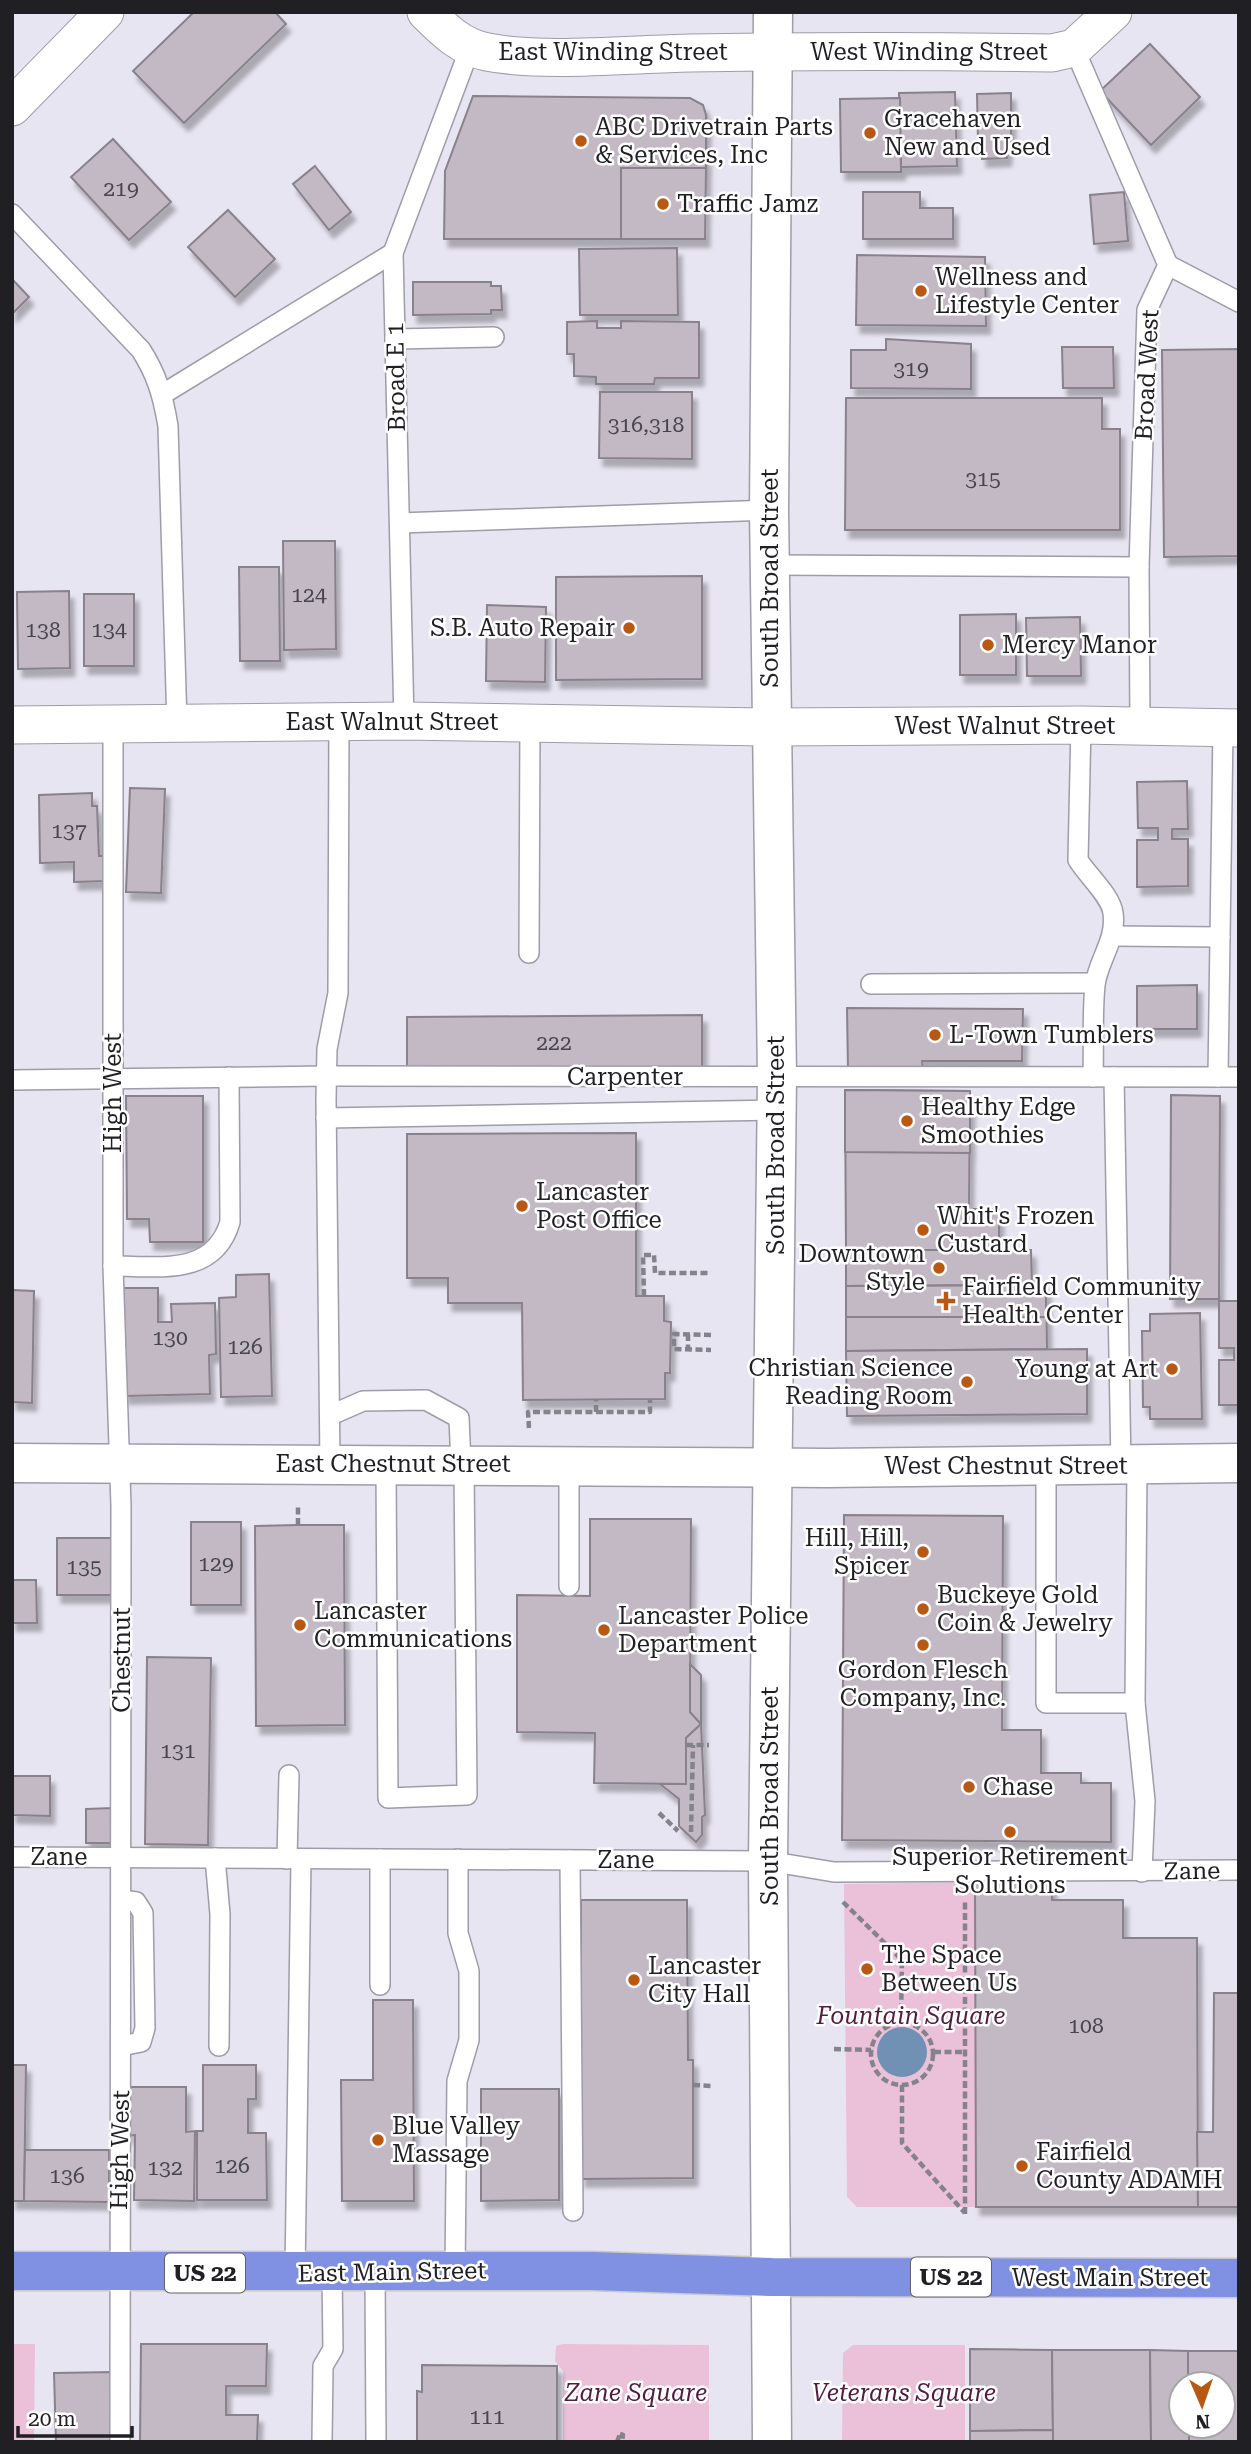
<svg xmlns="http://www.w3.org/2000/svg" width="1251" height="2454" viewBox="0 0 1251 2454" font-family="'Roboto Serif',serif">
  <defs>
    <filter id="shadow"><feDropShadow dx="4.5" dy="8" stdDeviation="2" flood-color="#0004"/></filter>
  </defs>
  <rect width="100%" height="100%" fill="#e8e5f2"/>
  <g fill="#ebc0d9">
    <polygon points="975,1882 976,2207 857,2207 847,2197 844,1884"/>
    <polygon points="12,2344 35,2344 34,2442 12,2442"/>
    <polygon points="563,2344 709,2345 709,2442 563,2442 563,2371 555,2361 556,2346"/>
    <polygon points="853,2345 965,2345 965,2442 842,2442 843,2353"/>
  </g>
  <circle fill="#7191b4" cx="902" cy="2052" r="25"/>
  <g fill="#c2b9c4" stroke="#89818b" stroke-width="2" filter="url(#shadow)">
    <polygon points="194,12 275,12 286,24 184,123 133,71"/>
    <polygon points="1150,44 1200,97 1151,145 1100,91"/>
    <polygon points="955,92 957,166 901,167 899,93"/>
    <polygon points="1011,93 1011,141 1007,141 1007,158 982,159 982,140 978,140 977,94"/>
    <polygon points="473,96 690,98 703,105 706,115 706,168 621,168 621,239 444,239 445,171"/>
    <polygon points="900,98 901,172 841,172 840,99"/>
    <polygon points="113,139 171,202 129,240 71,177"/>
    <polygon points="315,166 351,212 329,230 293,184"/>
    <polygon points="621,168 706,168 705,239 621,239"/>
    <polygon points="863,192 920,192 920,208 953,208 953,239 863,239"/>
    <polygon points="1124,192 1128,241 1094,244 1090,195"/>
    <polygon points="228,210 275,259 235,297 188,247"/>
    <polygon points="677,248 678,315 580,315 579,249"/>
    <polygon points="857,255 985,257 986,326 856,325"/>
    <polygon points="12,279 29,297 12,314"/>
    <polygon points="413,282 491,282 491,286 501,286 502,310 491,310 491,314 413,315"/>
    <polygon points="597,321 597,328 621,328 621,321 699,322 699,378 655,378 654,384 596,384 596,377 574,376 574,354 567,354 567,322"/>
    <polygon points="886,339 971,344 971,389 851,388 851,350 886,350"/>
    <polygon points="1062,347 1113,347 1114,388 1063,388"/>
    <polygon points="1239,349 1239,556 1164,557 1162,350"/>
    <polygon points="600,392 692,392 692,459 599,458"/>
    <polygon points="846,398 1102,398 1102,429 1120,429 1120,530 845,530"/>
    <polygon points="283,541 335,541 336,649 284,650"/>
    <polygon points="239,567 279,567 280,661 240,661"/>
    <polygon points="702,576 702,679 556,680 556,577"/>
    <polygon points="69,591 70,668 18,669 17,592"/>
    <rect x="84" y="594" width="50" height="72"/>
    <polygon points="487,605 546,607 545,682 486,681"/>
    <polygon points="1016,614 1016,675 960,675 960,615"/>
    <polygon points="1080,617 1081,676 1027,676 1026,618"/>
    <polygon points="1187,781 1188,829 1172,829 1172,839 1188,839 1188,886 1137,887 1137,840 1158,840 1158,828 1138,828 1137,782"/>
    <polygon points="130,788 165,789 161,893 126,892"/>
    <polygon points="92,793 92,806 97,806 99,856 106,856 106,881 74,882 74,862 40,863 39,795"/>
    <polygon points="1197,985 1197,1029 1137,1029 1137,986"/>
    <polygon points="847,1008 1023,1009 1022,1061 922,1061 923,1070 848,1070"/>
    <polygon points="702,1015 702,1068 407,1070 407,1017"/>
    <polygon points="845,1090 970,1091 969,1209 999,1209 999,1250 846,1250"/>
    <polygon points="845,1090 970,1091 970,1153 845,1152"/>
    <polygon points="1171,1095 1220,1096 1219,1299 1170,1299"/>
    <polygon points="126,1096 203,1096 203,1242 150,1242 149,1219 127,1219"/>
    <polygon points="636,1133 636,1296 664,1296 664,1321 671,1322 670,1373 665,1373 665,1399 523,1400 522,1303 448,1303 448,1278 407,1278 407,1134"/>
    <polygon points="846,1250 1031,1250 1032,1286 846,1286"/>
    <polygon points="269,1274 272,1396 221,1397 219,1298 236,1297 236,1275"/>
    <polygon points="1046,1285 1047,1349 846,1351 846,1286"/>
    <polygon points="1046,1285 1046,1317 846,1317 846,1286"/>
    <polygon points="123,1288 158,1288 158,1322 172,1322 171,1304 215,1303 216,1354 209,1355 210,1394 124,1396"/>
    <polygon points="12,1290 34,1291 32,1403 12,1402"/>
    <polygon points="1219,1301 1239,1301 1239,1405 1219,1405 1219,1360 1234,1360 1234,1348 1219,1348"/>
    <polygon points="1200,1313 1202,1419 1150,1419 1150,1407 1143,1407 1142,1331 1150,1331 1150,1314"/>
    <polygon points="1087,1349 1087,1414 847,1416 846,1351"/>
    <polygon points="844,1515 1003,1516 1002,1730 1041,1730 1041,1773 1081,1773 1081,1783 1111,1783 1111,1842 842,1840"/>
    <polygon points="590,1519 691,1519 690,1712 701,1724 686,1738 686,1784 594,1783 595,1733 517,1732 517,1595 590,1596"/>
    <rect x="191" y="1522" width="50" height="83"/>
    <polygon points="298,1525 344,1525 345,1725 256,1726 255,1526"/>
    <rect x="57" y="1538" width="55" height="57"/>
    <polygon points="12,1580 36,1580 37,1623 12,1623"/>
    <polygon points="147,1657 211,1658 208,1845 145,1844"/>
    <polygon points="690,1664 701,1675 701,1724 690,1712"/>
    <polygon points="701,1724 705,1815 702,1817 702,1835 696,1842 679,1826 679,1799 660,1784 686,1784 686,1738"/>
    <polygon points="12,1776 50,1776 50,1816 12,1815"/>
    <polygon points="113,1808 113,1843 86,1843 86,1809"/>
    <polygon points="975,1882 1052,1882 1052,1900 1123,1900 1123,1938 1197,1938 1198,2207 976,2207"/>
    <polygon points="581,1900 687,1900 688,2060 693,2060 693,2178 581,2179"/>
    <polygon points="1214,1993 1239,1993 1239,2207 1198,2207 1197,2132 1213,2132"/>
    <polygon points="373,2000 413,2000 414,2201 342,2201 341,2080 373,2080"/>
    <polygon points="12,2065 26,2065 24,2201 12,2201"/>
    <polygon points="203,2065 256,2065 256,2099 248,2099 248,2133 266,2133 267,2200 197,2200 197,2131 203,2131"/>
    <polygon points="128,2087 186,2087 186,2132 195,2131 194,2201 134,2200 135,2135 128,2136"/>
    <polygon points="481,2089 559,2089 559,2200 481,2201"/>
    <polygon points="25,2150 109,2150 109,2202 24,2201"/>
    <polygon points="141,2344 267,2344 266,2386 226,2386 226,2415 258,2415 257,2442 140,2442"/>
    <polygon points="970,2349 1052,2350 1053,2430 970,2431"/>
    <polygon points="1052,2350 1150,2350 1151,2442 1053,2442"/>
    <polygon points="1150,2350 1188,2351 1188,2384 1181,2384 1181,2426 1189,2426 1189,2442 1151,2442"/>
    <polygon points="1188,2351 1239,2351 1239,2442 1189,2442 1189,2426 1223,2426 1223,2384 1188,2384"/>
    <polygon points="422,2365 557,2366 557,2442 417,2442 417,2391 422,2392"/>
    <polygon points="114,2372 116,2442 56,2442 54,2373"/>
    <polygon points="1053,2430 1053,2442 970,2442 970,2431"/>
  </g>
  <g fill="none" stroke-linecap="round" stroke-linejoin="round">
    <defs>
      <g id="lane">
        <polyline points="1074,48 1168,265 1147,310 1139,567 1140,726"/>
        <path d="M12,214L141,350C157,375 163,396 168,426L177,724"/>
        <polyline points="1168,265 1239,302"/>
        <polyline points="395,339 494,337"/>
        <polyline points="163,394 393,253"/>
        <polyline points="400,523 769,510"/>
        <polyline points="769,565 1139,567"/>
        <polyline points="404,721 393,253 470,48"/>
        <polyline points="113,724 113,1266 121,1506 120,2442"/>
        <path d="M1081,725L1078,860C1088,876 1111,896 1113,913C1117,940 1098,960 1095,985C1092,1015 1094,1047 1093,1077"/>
        <polyline points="1113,936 1220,937"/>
        <polyline points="529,953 530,721"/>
        <polyline points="871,984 1095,983"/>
        <polyline points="1114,1077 1121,1466"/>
        <polyline points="1218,1077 1223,728"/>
        <polyline points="12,1080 328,1076 1239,1077"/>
        <polyline points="326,1118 776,1110"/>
        <path d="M113,1266C158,1266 214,1277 230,1222L229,1077"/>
        <polyline points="331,1415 363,1401 426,1400 459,1418 461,1465"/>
        <polyline points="330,1464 326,1099 327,1049 338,993 339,721"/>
        <polyline points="386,1465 388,1798 467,1795 464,1465"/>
        <polyline points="569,1466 569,1586"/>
        <polyline points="1046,1466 1046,1703 1135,1703"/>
        <polyline points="1137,1466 1135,1703 1145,1801 1142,1872"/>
        <polyline points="12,1857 768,1861 834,1872 1239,1870"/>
        <polyline points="215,1858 220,1914 219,2046"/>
        <polyline points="287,1859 289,1775"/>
        <polyline points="380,1859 380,1985"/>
        <polyline points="570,1860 573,2211"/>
        <polyline points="121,2046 141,2042 145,2028 143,1913 136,1902 122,1900"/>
        <polyline points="455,2271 457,2081 469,2040 469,1971 458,1933 458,1859"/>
        <polyline points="375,2272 376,2442"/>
        <polyline points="295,2273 301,1859"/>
        <polyline points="322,2442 323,2366 333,2349 332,2272"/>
      </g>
      <g id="street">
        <path d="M426,12C445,31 461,47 487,52C543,63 631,54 690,53C811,51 931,51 1052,53L1074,48L1113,12"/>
        <polyline points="12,107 105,12"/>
        <polyline points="12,725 404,721 771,727 1081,725 1239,728"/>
      </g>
      <g id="secondary">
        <polyline points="12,1463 827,1468 1239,1463"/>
        <polyline points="772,2442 768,1861 777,1077 769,510 773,12"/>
      </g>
      <polyline id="highway" points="12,2271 592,2271 772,2277 1239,2278"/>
    </defs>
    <use href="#lane" stroke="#9f9ca8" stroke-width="22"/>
    <use href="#street" stroke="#9f9ca8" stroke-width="39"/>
    <use href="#secondary" stroke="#9f9ca8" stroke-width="41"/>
    <use href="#highway" stroke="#c9c9ca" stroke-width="41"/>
    <g stroke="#84828a" stroke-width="4.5" stroke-dasharray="7 3.5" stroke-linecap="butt">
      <polyline points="644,1296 643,1255 654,1255 655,1273 711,1273"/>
      <polyline points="688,1334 688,1349"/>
      <polyline points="711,1335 674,1334 674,1349 711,1350"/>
      <polyline points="596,1412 596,1399"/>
      <polyline points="529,1428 528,1412 650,1412 650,1399"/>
      <polyline points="298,1525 298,1504"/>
      <polyline points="686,1745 709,1745"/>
      <polyline points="659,1813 678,1831"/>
      <polyline points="691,1832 693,1745"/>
      <polyline points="843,1902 902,1960 901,2022"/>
      <circle cx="902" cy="2054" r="31"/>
      <polyline points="834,2049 871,2050"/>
      <polyline points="934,2052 965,2052"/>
      <polyline points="693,2085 712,2086"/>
      <polyline points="902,2085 902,2143 965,2213"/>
      <polyline points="965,2214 965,1900"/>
      <polyline points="620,2434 623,2435 622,2442"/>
      <polyline points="617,2442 620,2434"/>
    </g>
    <use href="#lane" stroke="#fff" stroke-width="19"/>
    <use href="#street" stroke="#fff" stroke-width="37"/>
    <use href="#secondary" stroke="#fff" stroke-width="38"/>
    <use href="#highway" stroke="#8090e3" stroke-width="38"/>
  </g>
  <g fill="#b85813" stroke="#fff" stroke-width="2.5">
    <circle cx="870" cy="133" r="7"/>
    <circle cx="581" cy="141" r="7"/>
    <circle cx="663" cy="204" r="7"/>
    <circle cx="921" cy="291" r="7"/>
    <circle cx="629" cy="628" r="7"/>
    <circle cx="988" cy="645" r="7"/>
    <circle cx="935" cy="1035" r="7"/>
    <circle cx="907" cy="1121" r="7"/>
    <circle cx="522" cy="1206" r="7"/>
    <circle cx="923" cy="1230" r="7"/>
    <circle cx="939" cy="1268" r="7"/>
    <path d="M942.5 1290.5h7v7h7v7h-7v7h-7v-7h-7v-7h7z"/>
    <circle cx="1172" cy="1369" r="7"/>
    <circle cx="967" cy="1382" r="7"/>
    <circle cx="923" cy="1552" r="7"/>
    <circle cx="923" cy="1609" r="7"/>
    <circle cx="300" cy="1625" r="7"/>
    <circle cx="604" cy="1630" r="7"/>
    <circle cx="923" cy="1645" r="7"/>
    <circle cx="969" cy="1787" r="7"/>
    <circle cx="1010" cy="1832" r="7"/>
    <circle cx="867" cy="1969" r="7"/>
    <circle cx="634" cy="1980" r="7"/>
    <circle cx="378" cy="2140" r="7"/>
    <circle cx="1022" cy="2166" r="7"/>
  </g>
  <g text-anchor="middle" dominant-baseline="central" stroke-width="5" stroke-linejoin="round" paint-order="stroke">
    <g font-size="21" fill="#48464c">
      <text x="121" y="189">219</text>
      <text x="911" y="369">319</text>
      <text x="646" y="425">316,318</text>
      <text x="983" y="479">315</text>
      <text x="309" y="595">124</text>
      <text x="43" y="630">138</text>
      <text x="109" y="630">134</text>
      <text x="69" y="831">137</text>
      <text x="554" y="1043">222</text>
      <text x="170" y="1338">130</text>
      <text x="245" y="1347">126</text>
      <text x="216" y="1564">129</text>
      <text x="84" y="1567">135</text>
      <text x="178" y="1751">131</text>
      <text x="1086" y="2026">108</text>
      <text x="232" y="2166">126</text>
      <text x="165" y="2168">132</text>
      <text x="67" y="2176">136</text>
      <text x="487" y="2417">111</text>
    </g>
    <g fill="#fff" stroke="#636266" stroke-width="2">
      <rect x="165" y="2253.5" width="80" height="39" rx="5"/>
      <rect x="911" y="2257.5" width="80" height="39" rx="5"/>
    </g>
    <g font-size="23" font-weight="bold" fill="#201f24">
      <text x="205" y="2273">US 22</text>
      <text x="951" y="2277">US 22</text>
    </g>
    <g font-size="24" fill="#201f24" stroke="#fff">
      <text x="613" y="52">East Winding Street</text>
      <text x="929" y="52">West Winding Street</text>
      <text transform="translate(1147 375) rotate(-87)">Broad West</text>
      <text transform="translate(396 377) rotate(-91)">Broad E 1</text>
      <text transform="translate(770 578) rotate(-90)">South Broad Street</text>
      <text x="392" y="722">East Walnut Street</text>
      <text x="1005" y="726">West Walnut Street</text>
      <text x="625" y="1077">Carpenter</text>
      <text transform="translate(113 1093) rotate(-90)">High West</text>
      <text transform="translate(776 1145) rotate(-90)">South Broad Street</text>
      <text x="393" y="1464">East Chestnut Street</text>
      <text x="1006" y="1466">West Chestnut Street</text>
      <text transform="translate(122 1660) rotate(-90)">Chestnut</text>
      <text transform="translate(770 1796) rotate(-90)">South Broad Street</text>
      <text x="59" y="1857">Zane</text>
      <text x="626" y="1860">Zane</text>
      <text transform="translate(1192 1871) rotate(-1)">Zane</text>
      <text transform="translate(120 2150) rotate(-89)">High West</text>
      <text transform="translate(392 2272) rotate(-1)">East Main Street</text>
      <text x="1110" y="2278">West Main Street</text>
    </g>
    <g font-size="24" fill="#201f24" stroke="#fff" text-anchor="start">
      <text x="884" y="119">Gracehaven<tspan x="884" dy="28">New and Used</tspan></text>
      <text x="595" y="127">ABC Drivetrain Parts<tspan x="595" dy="28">&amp; Services, Inc</tspan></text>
      <text x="677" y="204">Traffic Jamz</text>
      <text x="935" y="277">Wellness and<tspan x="935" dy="28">Lifestyle Center</tspan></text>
      <text x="615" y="628" text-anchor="end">S.B. Auto Repair</text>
      <text x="1002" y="645">Mercy Manor</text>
      <text x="949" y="1035">L-Town Tumblers</text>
      <text x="921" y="1107">Healthy Edge<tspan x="921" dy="28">Smoothies</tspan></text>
      <text x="536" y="1192">Lancaster<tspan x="536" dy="28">Post Office</tspan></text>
      <text x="937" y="1216">Whit's Frozen<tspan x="937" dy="28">Custard</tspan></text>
      <text x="925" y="1254" text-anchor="end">Downtown<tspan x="925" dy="28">Style</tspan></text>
      <text x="962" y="1287">Fairfield Community<tspan x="962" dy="28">Health Center</tspan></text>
      <text x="953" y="1368" text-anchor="end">Christian Science<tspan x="953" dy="28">Reading Room</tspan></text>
      <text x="1158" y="1369" text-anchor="end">Young at Art</text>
      <text x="909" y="1538" text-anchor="end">Hill, Hill,<tspan x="909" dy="28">Spicer</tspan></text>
      <text x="937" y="1595">Buckeye Gold<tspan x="937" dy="28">Coin &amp; Jewelry</tspan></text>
      <text x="314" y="1611">Lancaster<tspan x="314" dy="28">Communications</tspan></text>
      <text x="618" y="1616">Lancaster Police<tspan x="618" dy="28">Department</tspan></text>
      <text x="923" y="1670" text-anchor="middle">Gordon Flesch<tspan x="923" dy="28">Company, Inc.</tspan></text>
      <text x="983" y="1787">Chase</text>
      <text x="1010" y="1857" text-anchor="middle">Superior Retirement<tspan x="1010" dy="28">Solutions</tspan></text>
      <text x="881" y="1955">The Space<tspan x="881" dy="28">Between Us</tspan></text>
      <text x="648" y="1966">Lancaster<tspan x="648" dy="28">City Hall</tspan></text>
      <text x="392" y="2126">Blue Valley<tspan x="392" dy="28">Massage</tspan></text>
      <text x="1036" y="2152">Fairfield<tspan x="1036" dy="28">County ADAMH</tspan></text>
    </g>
    <g font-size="24" font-style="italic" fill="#521c41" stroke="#fff">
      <text x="911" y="2016">Fountain Square</text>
      <text x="636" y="2393">Zane Square</text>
      <text x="904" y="2393">Veterans Square</text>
    </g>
  </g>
  <rect width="1251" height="2454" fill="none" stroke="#201f24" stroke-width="28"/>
  <g transform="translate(1202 2405) rotate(178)"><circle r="33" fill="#ffffff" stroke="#a6a5a7" stroke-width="2"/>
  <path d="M0-5L12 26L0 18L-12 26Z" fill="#b85813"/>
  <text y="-10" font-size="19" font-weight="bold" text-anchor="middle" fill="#201f24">N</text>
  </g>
  <path d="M18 2426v10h114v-10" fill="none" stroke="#201f24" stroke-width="3.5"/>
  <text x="28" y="2426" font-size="21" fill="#201f24" stroke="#ffffff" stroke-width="5" paint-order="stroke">20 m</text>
</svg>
